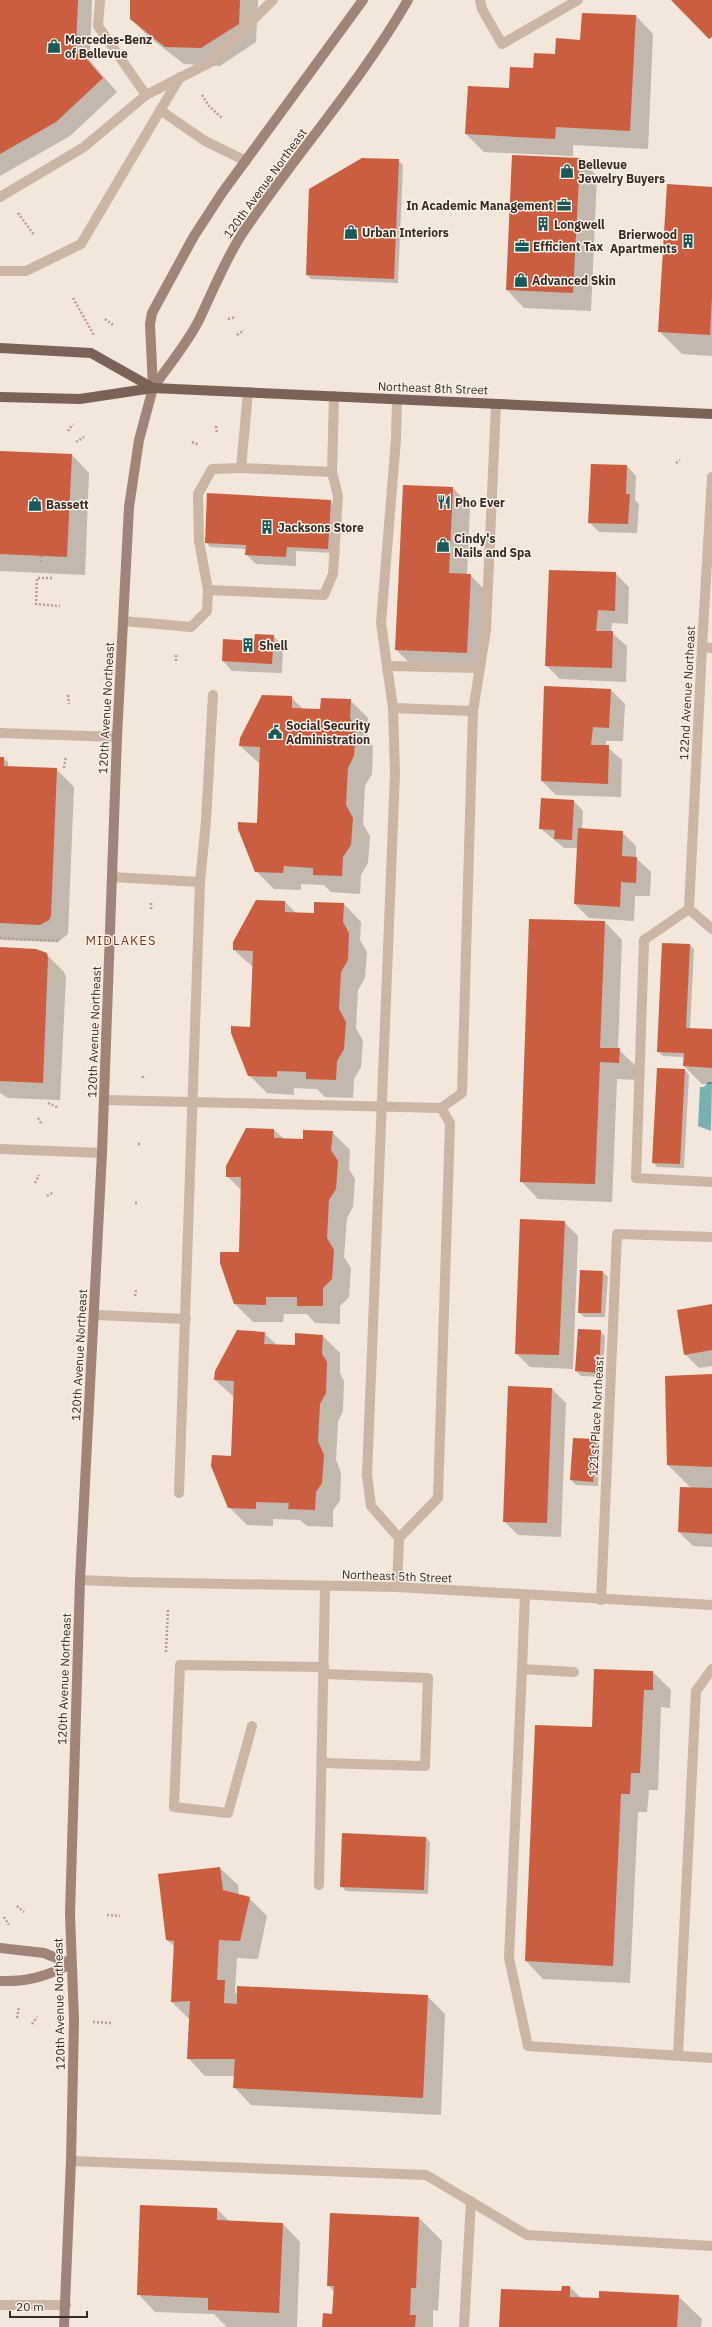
<svg xmlns="http://www.w3.org/2000/svg" width="712" height="2327" viewBox="0 0 712 2327" font-family="'IBM Plex Sans',sans-serif">
  <rect width="100%" height="100%" fill="#f3e6da"/>
  <polygon fill="#78b1b1" points="708,1082 712,1082 711,1131 698,1126 700,1087 704,1087"/>
  <g fill="#0003">
    <polygon points="0,0 92,0 90,61 117,92 70,136 0,176"/>
    <polygon points="131,0 258,0 256,42 220,66 184,64 149,37 131,19"/>
    <polygon points="636,16 653,34 648,149 573,145 573,156 484,152 466,134 510,89 556,55 581,41"/>
    <polygon points="579,159 597,176 591,311 524,308 507,290"/>
    <polygon points="398,160 403,165 398,283 311,279 307,275"/>
    <polygon points="712,188 712,356 682,354 659,331"/>
    <polygon points="0,452 72,455 89,473 85,575 0,571"/>
    <polygon points="627,466 636,476 635,500 639,504 637,533 599,532 589,522"/>
    <polygon points="453,488 470,506 467,575 470,575 488,593 484,670 414,667 396,650"/>
    <polygon points="330,501 335,505 333,553 296,551 296,566 256,564 246,554 247,549 210,547 206,542"/>
    <polygon points="615,573 629,587 628,624 612,623 611,632 627,646 626,682 560,679 546,665"/>
    <polygon points="273,636 283,645 282,673 232,671 223,661 255,642"/>
    <polygon points="611,690 625,704 623,741 606,741 606,746 622,760 621,797 556,795 542,781"/>
    <polygon points="291,697 303,709 321,710 350,700 368,718 367,736 373,747 372,774 365,786 363,824 370,836 368,863 361,875 360,894 331,892 324,885 301,884 301,890 274,889 256,871 260,764 240,746"/>
    <polygon points="0,758 3,758 8,762 8,767 56,769 74,787 68,934 58,942 2,940 0,937"/>
    <polygon points="574,801 583,811 582,830 622,832 636,846 636,858 651,872 650,896 635,896 634,921 589,918 575,904 578,848 564,848 540,828"/>
    <polygon points="285,902 297,914 315,914 344,904 361,922 360,940 367,952 365,978 358,990 356,1028 363,1041 361,1067 354,1079 353,1098 325,1097 317,1089 294,1088 294,1095 267,1093 249,1075 254,968 234,950"/>
    <polygon points="605,922 622,940 618,1049 637,1067 637,1080 617,1079 612,1202 538,1199 521,1181"/>
    <polygon points="690,945 694,949 690,1029 712,1030 712,1084 702,1084 684,1066 685,1057 663,1056 658,1051"/>
    <polygon points="0,948 46,954 64,972 66,977 60,1100 8,1098 0,1093"/>
    <polygon points="685,1070 689,1075 684,1168 657,1167 653,1162"/>
    <polygon points="274,1130 284,1139 304,1140 332,1132 350,1150 349,1169 355,1179 353,1207 347,1218 344,1257 351,1268 349,1297 340,1306 340,1324 315,1323 307,1314 284,1314 283,1322 253,1322 235,1304 240,1253 242,1191 227,1176"/>
    <polygon points="564,1222 578,1236 573,1369 530,1367 516,1353"/>
    <polygon points="603,1272 608,1277 605,1317 584,1317 579,1312"/>
    <polygon points="712,1305 712,1366 699,1368 685,1354"/>
    <polygon points="600,1331 605,1336 603,1377 581,1376 576,1371"/>
    <polygon points="264,1333 277,1345 296,1346 323,1336 340,1353 340,1373 344,1381 343,1411 338,1422 336,1460 341,1473 340,1501 333,1510 333,1527 307,1526 300,1520 273,1519 273,1526 247,1525 229,1507 235,1398 215,1380"/>
    <polygon points="712,1375 712,1547 693,1546 679,1532 691,1488 668,1465"/>
    <polygon points="552,1389 566,1403 561,1537 518,1535 504,1521"/>
    <polygon points="595,1440 600,1445 598,1486 576,1485 571,1480"/>
    <polygon points="653,1672 671,1690 670,1708 661,1707 658,1790 649,1790 647,1812 638,1812 630,1983 543,1979 526,1961 536,1726 593,1728"/>
    <polygon points="426,1838 430,1842 428,1894 346,1891 341,1886"/>
    <polygon points="220,1868 238,1885 239,1896 249,1898 267,1916 258,1959 237,1958 235,1992 238,1995 427,1996 445,2014 441,2115 251,2105 234,2087 235,2076 205,2076 188,2058 190,2020 172,2002 175,1947 167,1940"/>
    <polygon points="217,2209 230,2222 283,2224 300,2242 297,2327 227,2327 214,2314 155,2312 138,2294"/>
    <polygon points="419,2218 442,2241 438,2311 433,2310 433,2327 323,2327 333,2315 334,2292 328,2285"/>
    <polygon points="570,2287 582,2299 678,2296 702,2319 701,2327 500,2327"/>
  </g>
  <g fill="#cb5d40">
    <polygon points="0,0 78,0 76,47 103,78 56,122 0,154"/>
    <polygon points="130,0 240,0 239,24 201,48 165,47 130,19"/>
    <polygon points="671,0 712,0 712,37 709,39"/>
    <polygon points="582,13 636,15 630,131 556,127 555,139 465,134 468,86 509,88 510,67 533,68 534,53 555,54 556,38 580,40"/>
    <polygon points="512,155 580,158 573,293 506,290"/>
    <polygon points="362,158 399,159 394,279 306,275 309,189"/>
    <polygon points="667,184 712,187 712,296 710,335 658,332"/>
    <polygon points="0,451 72,454 67,557 0,554"/>
    <polygon points="591,464 627,465 626,494 630,494 628,524 588,523"/>
    <polygon points="403,485 453,487 449,573 471,574 467,653 395,650"/>
    <polygon points="207,493 331,500 328,549 287,547 286,557 245,555 246,545 205,543"/>
    <polygon points="549,570 616,572 615,611 598,610 596,631 613,631 612,668 545,666"/>
    <polygon points="255,634 274,635 272,664 222,661 223,639 254,641"/>
    <polygon points="544,686 611,689 609,728 593,727 591,745 609,745 608,784 541,781"/>
    <polygon points="262,695 292,696 292,708 320,709 321,698 351,699 350,718 356,729 354,756 348,768 346,805 353,818 351,845 343,857 342,876 313,875 313,868 284,866 283,873 255,872 238,829 238,822 257,823 260,747 239,746 240,738"/>
    <polygon points="0,757 4,757 4,766 57,768 51,916 49,920 40,925 0,923"/>
    <polygon points="541,798 574,800 572,840 554,839 555,830 539,829"/>
    <polygon points="578,828 623,831 622,856 637,857 636,883 621,882 620,907 574,904"/>
    <polygon points="256,900 285,901 285,912 314,913 314,902 344,903 343,922 349,933 348,960 341,972 339,1009 346,1022 344,1049 337,1061 336,1080 306,1079 306,1072 277,1071 277,1077 248,1076 231,1033 231,1026 250,1027 253,951 233,950 233,942"/>
    <polygon points="529,919 605,921 600,1048 620,1048 619,1063 600,1062 595,1184 520,1182"/>
    <polygon points="662,943 690,944 686,1028 712,1029 712,1068 683,1066 684,1053 657,1052"/>
    <polygon points="0,947 36,949 47,953 48,958 43,1083 0,1081"/>
    <polygon points="657,1068 685,1069 680,1164 652,1163"/>
    <polygon points="246,1128 274,1129 274,1138 303,1139 303,1130 333,1131 331,1150 338,1161 336,1189 329,1200 327,1238 334,1250 332,1279 323,1288 323,1306 297,1306 297,1297 266,1297 266,1305 234,1304 220,1263 220,1252 239,1252 241,1177 226,1177 226,1166"/>
    <polygon points="520,1219 565,1221 559,1355 515,1354"/>
    <polygon points="580,1270 603,1271 601,1313 578,1313"/>
    <polygon points="712,1304 712,1350 684,1355 677,1310"/>
    <polygon points="578,1329 601,1330 599,1373 575,1371"/>
    <polygon points="237,1330 265,1332 264,1344 295,1345 295,1333 323,1335 322,1354 327,1362 326,1393 320,1404 318,1441 324,1455 322,1483 316,1492 315,1510 288,1509 289,1503 256,1502 256,1509 228,1508 211,1466 212,1455 231,1456 234,1381 214,1380 215,1371"/>
    <polygon points="712,1374 712,1467 667,1465 665,1376"/>
    <polygon points="508,1386 552,1388 547,1523 503,1522"/>
    <polygon points="573,1438 596,1439 593,1482 570,1480"/>
    <polygon points="680,1487 712,1488 712,1534 678,1532"/>
    <polygon points="594,1669 653,1671 653,1690 644,1690 640,1773 631,1773 630,1794 621,1794 613,1966 525,1961 535,1725 592,1727"/>
    <polygon points="342,1833 426,1837 424,1890 340,1887"/>
    <polygon points="220,1867 223,1890 250,1897 240,1941 219,1940 217,1980 225,1980 224,2003 237,2004 237,1986 428,1995 423,2098 233,2088 235,2059 187,2059 190,2001 171,2002 174,1941 166,1940 158,1874"/>
    <polygon points="140,2205 217,2208 217,2220 283,2223 279,2313 208,2310 208,2298 137,2295"/>
    <polygon points="330,2213 419,2217 416,2288 411,2288 410,2315 416,2315 415,2327 322,2327 323,2313 332,2314 334,2286 327,2286"/>
    <polygon points="562,2286 570,2286 570,2297 599,2298 599,2291 679,2295 677,2327 499,2327 501,2289 561,2291"/>
  </g>
  <g fill="none" stroke-linecap="round" stroke-linejoin="round">
    <g stroke="#b79f90" stroke-width="2.5" stroke-dasharray="2 2" stroke-linecap="butt">
      <polyline points="202,95 209,106 222,118"/>
      <polyline points="18,213 34,235"/>
      <polyline points="73,298 94,335"/>
      <polyline points="105,319 113,325"/>
      <polyline points="228,319 236,317"/>
      <polyline points="237,335 244,330"/>
      <polyline points="216,426 217,434"/>
      <polyline points="68,431 73,424"/>
      <polyline points="76,442 84,437"/>
      <polyline points="192,442 199,445"/>
      <polyline points="676,463 680,460"/>
      <polyline points="41,562 41,556"/>
      <polyline points="52,578 37,578 36,604 60,606"/>
      <polyline points="176,661 176,653"/>
      <polyline points="68,695 69,704"/>
      <polyline points="64,768 66,756"/>
      <polyline points="151,909 151,901"/>
      <polyline points="0,938 58,941"/>
      <polyline points="143,1078 143,1075"/>
      <polyline points="48,1103 59,1108"/>
      <polyline points="38,1118 42,1125"/>
      <polyline points="138,1144 141,1144"/>
      <polyline points="35,1183 39,1175"/>
      <polyline points="47,1196 54,1192"/>
      <polyline points="135,1203 138,1203"/>
      <polyline points="135,1296 136,1289"/>
      <polyline points="166,1652 168,1609"/>
      <polyline points="17,1906 24,1912"/>
      <polyline points="107,1915 120,1916"/>
      <polyline points="4,1917 9,1925"/>
      <polyline points="17,2018 19,2007"/>
      <polyline points="93,2022 111,2023"/>
      <polyline points="32,2024 37,2017"/>
    </g>
    <g stroke="#cbb6a6" stroke-width="10">
      <polyline points="100,0 98,26 146,95 211,62 273,0"/>
      <polyline points="480,0 482,9 502,44 578,0"/>
      <polyline points="160,110 205,141 246,161"/>
      <polyline points="0,197 84,147 146,95"/>
      <polyline points="0,271 26,271 81,244 180,77"/>
      <polyline points="397,399 396,439 381,623 393,708 395,773 367,1475 371,1506 399,1538"/>
      <polyline points="241,468 248,392"/>
      <polyline points="208,590 199,541 198,494 212,469 241,468 332,472 334,396"/>
      <polyline points="123,621 191,627 207,611 208,590 324,595 333,574 338,496 332,472"/>
      <polyline points="702,647 712,648"/>
      <polyline points="387,666 480,668"/>
      <polyline points="393,708 473,711"/>
      <polyline points="112,877 200,882"/>
      <polyline points="712,929 689,909 644,940 636,1178 712,1182"/>
      <polyline points="104,1100 441,1108 450,1123 438,1498 399,1538 397,1587"/>
      <polyline points="441,1108 462,1093 473,711 486,630 496,404"/>
      <polyline points="95,1315 186,1319"/>
      <polyline points="179,1493 200,882 206,821 213,695"/>
      <polyline points="525,1595 522,1669 574,1672"/>
      <polyline points="601,1600 617,1234 712,1237"/>
      <polyline points="522,1669 509,1958 528,2046 712,2058"/>
      <polyline points="252,1726 228,1813 174,1807 180,1665 324,1667"/>
      <polyline points="322,1763 425,1766 428,1678 324,1674"/>
      <polyline points="319,1885 325,1586"/>
      <polyline points="678,2055 696,1691 712,1669"/>
      <polyline points="71,2161 426,2175 527,2235 712,2246"/>
      <polyline points="0,2305 66,2305"/>
      <polyline points="464,2327 471,2201"/>
    </g>
    <g stroke="#cbb6a6" stroke-width="10">
      <polyline points="0,733 117,737"/>
      <polyline points="689,909 702,647 712,477"/>
      <polyline points="0,1149 102,1153"/>
      <polyline points="80,1580 128,1582 397,1587 712,1605"/>
    </g>
    <g stroke="#9f8477" stroke-width="10">
      <path d="M153,388C168,366 187,344 199,320C213,291 224,262 242,234C295,155 360,83 408,0"/>
      <polyline points="0,1948 44,1953 71,1964"/>
      <path d="M0,1981C29,1982 46,1976 71,1964"/>
      <polyline points="64,2327 71,2161 74,2020 70,1914 80,1580 102,1153 117,737 129,507 139,440 153,388 150,324 152,313 194,236 222,193 363,0"/>
    </g>
    <g stroke="#7a6257" stroke-width="10">
      <polyline points="0,348 91,353 153,388"/>
      <polyline points="0,397 80,399 153,388 712,414"/>
    </g>
  </g>
  <defs>
    <symbol id="shop-bare" viewBox="-9 -9 18 18"><path d="M-5-2.5h2.3a2.7 3.5 0 0 1 5.4 0H5L5.5 6h-11ZM-1.5-2.5h3a1.5 2.3 0 0 0-3 0Z" fill="#1b585a" stroke="#faf1e7" stroke-width="2.5" paint-order="stroke"/></symbol>
    <symbol id="office-bare" viewBox="-9 -9 18 18"><path d="M-6-3h4V-5.5h4V-3h4V5H-6ZM-1-4.5V-3h2v-1.5ZM-6 0V1H6V0Z" fill="#1b585a" stroke="#faf1e7" stroke-width="2.5" paint-order="stroke"/></symbol>
    <symbol id="building-bare" viewBox="-9 -9 18 18"><path d="M-4-6H4V6H1V3H-1V6H-4ZM-2.5-4.3h1.7v1.8h-1.7ZM.8-4.3h1.7v1.8H.8ZM-2.5-1h1.7V.8h-1.7ZM.8-1h1.7V.8H.8Z" fill="#1b585a" stroke="#faf1e7" stroke-width="2.5" paint-order="stroke"/></symbol>
    <symbol id="restaurant-bare" viewBox="-9 -9 18 18"><path d="M-5-6h1v4h1v-4h1v4h1v-4h1v5L-1.5 .5V6h-2V.5L-5-1ZM5-6V6H3V1.5H1.5Q1.5-4 5-6Z" fill="#1b585a" stroke="#faf1e7" stroke-width="2.5" paint-order="stroke"/></symbol>
    <symbol id="civic-bare" viewBox="-9 -9 18 18"><path d="M-.6-6.5H3V-4.5H.6V-3L4-1V1h2V6H-6V1h2V-1L-.6-3ZM-1.2 2.5V6h2.4V2.5Z" fill="#1b585a" stroke="#faf1e7" stroke-width="2.5" paint-order="stroke"/></symbol>
  </defs>
  <g fill-rule="evenodd">
    <use href="#shop-bare" x="44" y="36" width="20" height="20"/>
    <use href="#shop-bare" x="557" y="161" width="20" height="20"/>
    <use href="#office-bare" x="554" y="195" width="20" height="20"/>
    <use href="#building-bare" x="533" y="214" width="20" height="20"/>
    <use href="#shop-bare" x="341" y="222" width="20" height="20"/>
    <use href="#building-bare" x="678" y="231" width="20" height="20"/>
    <use href="#office-bare" x="512" y="236" width="20" height="20"/>
    <use href="#shop-bare" x="511" y="270" width="20" height="20"/>
    <use href="#restaurant-bare" x="434" y="492" width="20" height="20"/>
    <use href="#shop-bare" x="25" y="494" width="20" height="20"/>
    <use href="#building-bare" x="257" y="517" width="20" height="20"/>
    <use href="#shop-bare" x="433" y="535" width="20" height="20"/>
    <use href="#building-bare" x="238" y="635" width="20" height="20"/>
    <use href="#civic-bare" x="265" y="722" width="20" height="20"/>
  </g>
  <g text-anchor="middle" dominant-baseline="central" stroke-width="3" stroke-linejoin="round" paint-order="stroke">
    <g font-size="12" font-weight="bold" fill="#372b27" stroke="#faf1e7" text-anchor="start">
      <text x="65" y="39">Mercedes-Benz<tspan x="65" dy="14">of Bellevue</tspan></text>
      <text x="578" y="164">Bellevue<tspan x="578" dy="14">Jewelry Buyers</tspan></text>
      <text x="553" y="205" text-anchor="end">In Academic Management</text>
      <text x="554" y="224">Longwell</text>
      <text x="362" y="232">Urban Interiors</text>
      <text x="677" y="234" text-anchor="end">Brierwood<tspan x="677" dy="14">Apartments</tspan></text>
      <text x="533" y="246">Efficient Tax</text>
      <text x="532" y="280">Advanced Skin</text>
      <text x="455" y="502">Pho Ever</text>
      <text x="46" y="504">Bassett</text>
      <text x="278" y="527">Jacksons Store</text>
      <text x="454" y="538">Cindy's<tspan x="454" dy="14">Nails and Spa</tspan></text>
      <text x="259" y="645">Shell</text>
      <text x="286" y="725">Social Security<tspan x="286" dy="14">Administration</tspan></text>
    </g>
    <g font-size="12" fill="#372b27" stroke="#faf1e7">
      <text transform="translate(265 183) rotate(-54)">120th Avenue Northeast</text>
      <text transform="translate(433 388) rotate(2)">Northeast 8th Street</text>
      <text transform="translate(687 693) rotate(-87)">122nd Avenue Northeast</text>
      <text transform="translate(106 708) rotate(-87)">120th Avenue Northeast</text>
      <text transform="translate(94 1032) rotate(-88)">120th Avenue Northeast</text>
      <text transform="translate(79 1355) rotate(-87)">120th Avenue Northeast</text>
      <text transform="translate(596 1416) rotate(-87)">121st Place Northeast</text>
      <text transform="translate(397 1576) rotate(2)">Northeast 5th Street</text>
      <text transform="translate(64 1679) rotate(-88)">120th Avenue Northeast</text>
      <text transform="translate(59 2004) rotate(-91)">120th Avenue Northeast</text>
    </g>
    <g font-size="13" letter-spacing="1" fill="#8a331c" stroke="#faf1e7">
      <text x="121" y="940">MIDLAKES</text>
    </g>
  </g>
  <path d="M10 2311v6h77v-6" fill="none" stroke="#372b27" stroke-width="2"/>
  <text x="16" y="2311" font-size="12" fill="#372b27" stroke="#faf1e7" stroke-width="3" paint-order="stroke">20 m</text>
</svg>
